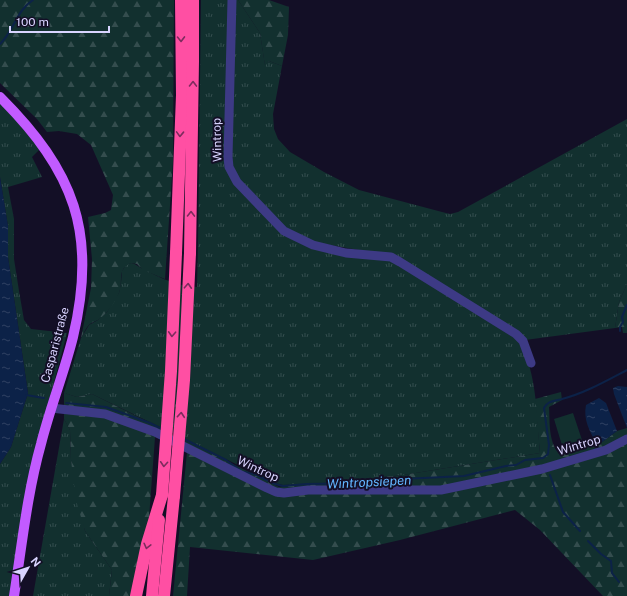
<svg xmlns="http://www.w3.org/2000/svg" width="627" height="596" viewBox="0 0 627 596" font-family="'Public Sans',sans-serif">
  <defs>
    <pattern id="grass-tufts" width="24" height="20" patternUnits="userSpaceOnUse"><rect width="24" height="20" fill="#12302f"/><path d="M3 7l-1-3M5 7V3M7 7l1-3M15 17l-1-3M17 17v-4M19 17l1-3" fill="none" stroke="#344d4e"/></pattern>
    <pattern id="forest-firs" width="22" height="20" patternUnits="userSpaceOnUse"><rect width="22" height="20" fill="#12302f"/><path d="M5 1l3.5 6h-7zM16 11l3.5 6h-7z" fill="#344d4e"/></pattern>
    <pattern id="water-ripples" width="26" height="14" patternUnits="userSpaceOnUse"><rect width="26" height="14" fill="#0c2248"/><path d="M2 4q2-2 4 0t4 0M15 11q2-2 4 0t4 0" fill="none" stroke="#2f4163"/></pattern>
  </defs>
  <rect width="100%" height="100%" fill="#130f26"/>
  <g fill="url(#grass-tufts)">
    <path d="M201,0H238L260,33L265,65L269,61L282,66L273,114L274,129L278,139L290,152L324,172L359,190L442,212L450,214L458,212L627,119V284L619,302L615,328L525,340L393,256L313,242L277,230L311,247L392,259L514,335C537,361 537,419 540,453L403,475L323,483L283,485L275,483L92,394L77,397L64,393L81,338L89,325L98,320L107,312L119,293L121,283L122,271L126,265L131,263C137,264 140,268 145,270C160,278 180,287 197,287L198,244Z"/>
    <polygon points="0,103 15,119 40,149 32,157 42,177 8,187 14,219 14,259 19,291 24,320 31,329 67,333 48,405 10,596 0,596 0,464 11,447 28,393 8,257 8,226 0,177"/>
    <polygon points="64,419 70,430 71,460 85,531 112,570 109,596 33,596"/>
  </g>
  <g fill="url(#forest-firs)">
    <path d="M0,0H174L173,161L165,279L143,270L137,264L131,263C116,270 124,280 119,293C115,302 107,314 98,320C96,321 92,322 90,324C86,327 84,333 81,338L91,288L92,259L88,217L105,213L111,210L113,195L91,145L77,134L59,131L47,132L37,119L0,83Z"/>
    <polygon points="238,0 269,0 289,7 288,35 282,66 269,61 265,66 260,33"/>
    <polygon points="627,284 627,333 623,333 622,327 615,328 619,302"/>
    <path d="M561,392L562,400L549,407C550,422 548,441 559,454L601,443L617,431L627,428V596H603L540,530L515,510L400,540L313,560L190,547L187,596H173L187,452L155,437L149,518L132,596H109L112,570L85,531L76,500L71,460L70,430L64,419V393L77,397L92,394L279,487L403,475L540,453L535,399Z"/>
  </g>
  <polygon fill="#12302f" points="573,413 584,446 564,452 554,419"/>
  <g fill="url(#water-ripples)">
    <polygon points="0,177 8,226 8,257 28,393 11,447 0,464"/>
    <polygon points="618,386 627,387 627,428 614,394 613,388"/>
    <path d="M599,398L606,403L617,431L601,443H596C590,431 583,420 586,405Z"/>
  </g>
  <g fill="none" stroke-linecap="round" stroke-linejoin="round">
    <g stroke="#0c2248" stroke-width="2">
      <path d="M0,44C14,31 16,11 33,0"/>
      <polyline points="620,331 620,327 623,322 622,317 627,305"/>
      <polyline points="26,395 44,398"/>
      <polyline points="66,403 106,407 150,423 162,429"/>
      <polyline points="184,439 226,460 240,470"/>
      <path d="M244,472L254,474L275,484L283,486L307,484L367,483L383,480L464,476L506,466L516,465L525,460L543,458L548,454L549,445L544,408C547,401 554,401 562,399C585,393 606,381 627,370"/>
      <polyline points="550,475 563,512 580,531"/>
      <polyline points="588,541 601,554 611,561 612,573 619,582"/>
    </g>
    <g stroke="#3d3a85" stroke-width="9">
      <polyline points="232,0 228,157 229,167 237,182 284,231 313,245 346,253 391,257 400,262 516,334 523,341 531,363"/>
      <polyline points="51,408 105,414 155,432 267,488 276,492 284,493 308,490 441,490 542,469 606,450 627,439"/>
    </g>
    <path stroke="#c25bff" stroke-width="10" d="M0,97C74,171 98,233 73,337C64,373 50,408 41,444C27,494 22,545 14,596"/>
    <g stroke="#ff4fa3" stroke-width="12">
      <polyline points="176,253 182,95 181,0"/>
      <polyline points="190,253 193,61 193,0"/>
      <polyline points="136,596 147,544 162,495"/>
      <polyline points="152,596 159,520"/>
      <polyline points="164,596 174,496"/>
    </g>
    <g stroke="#ff4fa3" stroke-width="12">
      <polyline points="162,495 171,371 176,253"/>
      <polyline points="174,496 184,380 190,253"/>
    </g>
  </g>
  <defs><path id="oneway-chevron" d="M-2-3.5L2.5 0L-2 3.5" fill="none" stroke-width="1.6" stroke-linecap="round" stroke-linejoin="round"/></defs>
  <g stroke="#7d2c5e">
    <use href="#oneway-chevron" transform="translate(181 39) rotate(89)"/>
    <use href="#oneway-chevron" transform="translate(193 84) rotate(-89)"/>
    <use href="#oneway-chevron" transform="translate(180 134) rotate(92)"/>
    <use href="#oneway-chevron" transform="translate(191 214) rotate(-89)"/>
    <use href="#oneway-chevron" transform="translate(188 286) rotate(-87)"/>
    <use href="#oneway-chevron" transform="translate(172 334) rotate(93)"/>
    <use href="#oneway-chevron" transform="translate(181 415) rotate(-85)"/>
    <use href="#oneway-chevron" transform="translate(164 464) rotate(94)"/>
    <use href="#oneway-chevron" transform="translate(147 546) rotate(104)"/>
  </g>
  <g text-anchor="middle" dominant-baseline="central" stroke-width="4" stroke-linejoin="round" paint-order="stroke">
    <g font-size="12" fill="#d9d4ff" stroke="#130f26">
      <text transform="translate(217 140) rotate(-91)">Wintrop</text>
      <text transform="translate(55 345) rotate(-75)">Casparistraße</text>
      <text transform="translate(579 445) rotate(-17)">Wintrop</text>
      <text transform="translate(258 469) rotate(25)">Wintrop</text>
    </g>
    <g font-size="13" font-style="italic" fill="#62b6ff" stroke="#130f26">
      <text transform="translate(369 482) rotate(-3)">Wintropsiepen</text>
    </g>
  </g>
  <g transform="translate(28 568) rotate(51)" stroke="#130f26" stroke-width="3" paint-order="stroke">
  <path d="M0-3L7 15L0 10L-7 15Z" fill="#d9d4ff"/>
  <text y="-6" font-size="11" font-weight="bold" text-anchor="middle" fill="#d9d4ff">N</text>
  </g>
  <path d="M10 26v6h99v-6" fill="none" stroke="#d9d4ff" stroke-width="2"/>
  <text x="16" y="26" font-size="12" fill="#d9d4ff" stroke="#130f26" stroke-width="3" paint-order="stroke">100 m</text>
</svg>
